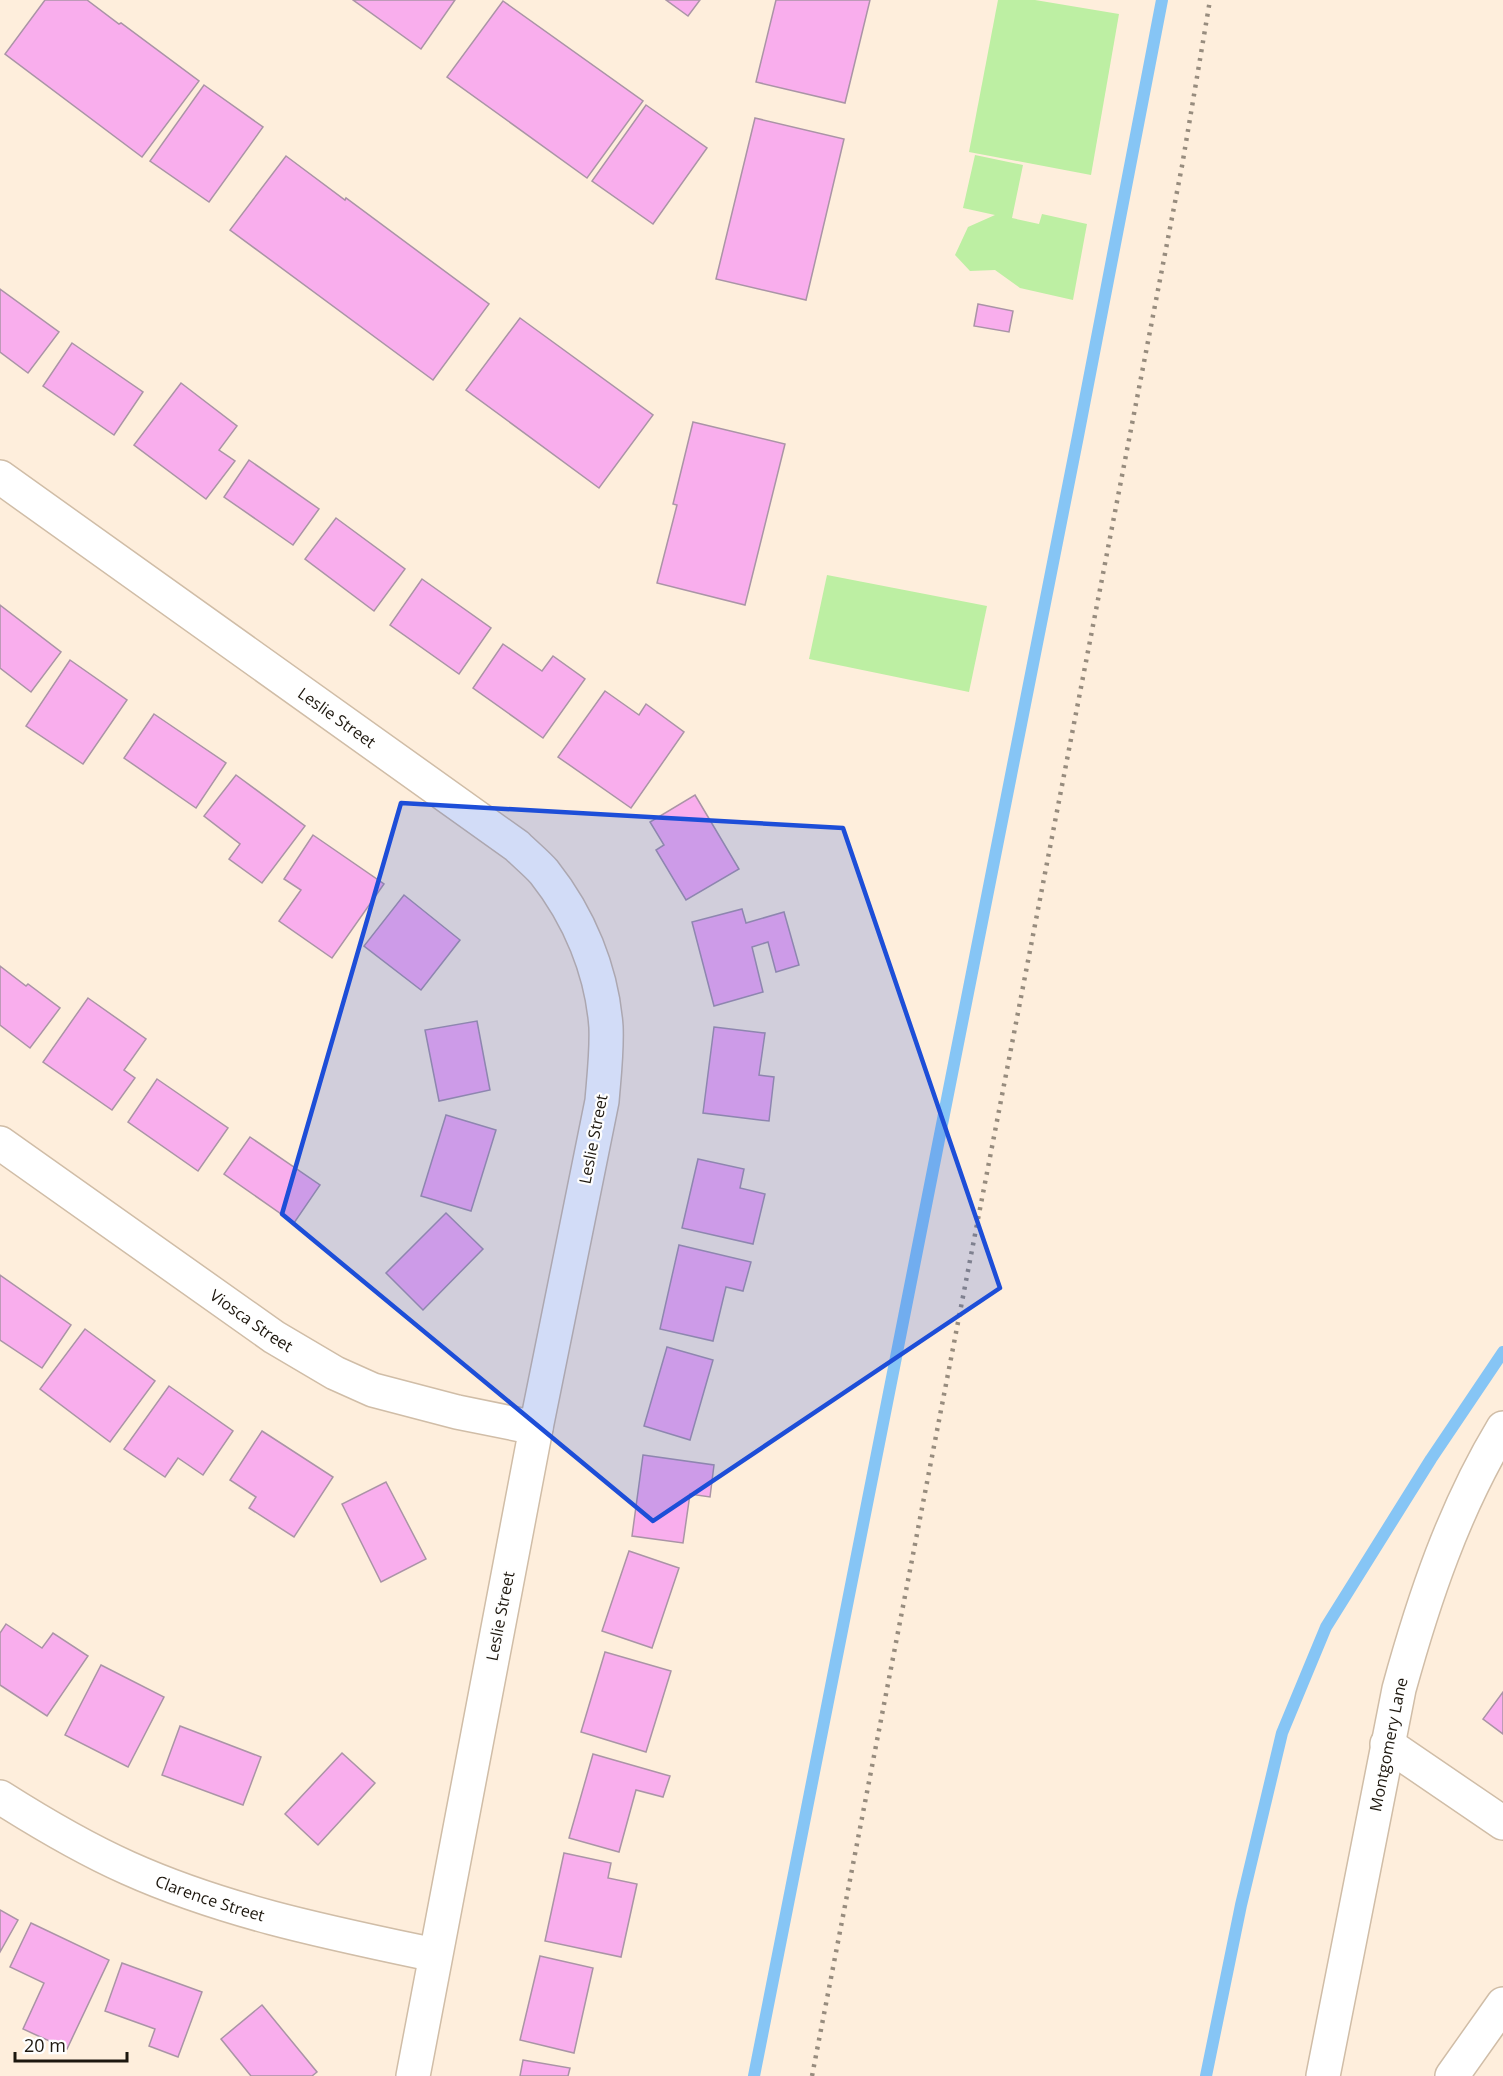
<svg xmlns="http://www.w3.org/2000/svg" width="1503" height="2076" viewBox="0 0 1503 2076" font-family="'Open Sans',sans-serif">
  <rect width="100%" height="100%" fill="#feeedc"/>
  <g fill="#bdefa3">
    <polygon points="998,0 1035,0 1119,14 1091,175 969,152"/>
    <polygon points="975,155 1023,165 1012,218 1039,224 1042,214 1087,224 1073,300 1020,288 995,270 970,271 955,255 968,227 995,215 963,208"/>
    <polygon points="827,575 987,606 969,692 809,659"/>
  </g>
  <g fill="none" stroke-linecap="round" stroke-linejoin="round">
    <g stroke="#86c5f5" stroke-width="12">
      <polyline points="754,2076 1078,436 1162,0"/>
      <polyline points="1206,2076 1241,1905 1282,1733 1326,1627 1431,1459 1503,1352"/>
    </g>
  </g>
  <g fill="#f9aeed" stroke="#aa94a6" stroke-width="1.5">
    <polygon points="45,0 87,0 119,24 121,23 199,81 142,157 5,54"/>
    <polygon points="353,0 455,0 421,49"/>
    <polygon points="666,0 700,0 688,16"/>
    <polygon points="776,0 870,0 845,103 756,82"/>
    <polygon points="503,1 643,101 587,178 447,77"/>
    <polygon points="204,85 263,127 209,202 150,161"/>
    <polygon points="646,105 707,148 653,224 592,181"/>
    <polygon points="755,118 844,139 806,300 716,279"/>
    <polygon points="286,156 345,200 346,198 489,304 433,380 230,230"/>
    <polygon points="0,289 59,332 28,373 0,352"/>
    <polygon points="978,304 1013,311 1009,332 974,326"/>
    <polygon points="520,318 653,415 599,488 466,390"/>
    <polygon points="72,343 143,392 114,435 43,386"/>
    <polygon points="181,383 237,426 219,450 235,461 206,499 134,445"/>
    <polygon points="693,422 785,444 745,605 657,583 677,505 673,504"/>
    <polygon points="249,460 319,509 293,545 224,497"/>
    <polygon points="336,518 405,569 374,611 305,559"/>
    <polygon points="422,579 491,628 459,674 390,625"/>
    <polygon points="0,605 61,652 31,692 0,668"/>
    <polygon points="503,644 542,671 553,656 585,679 543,738 473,688"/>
    <polygon points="70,660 127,700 83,764 26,726"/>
    <polygon points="605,691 639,715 646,704 684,732 631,808 558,757"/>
    <polygon points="154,714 226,763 196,808 124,758"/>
    <polygon points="236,775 305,826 262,883 229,859 240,844 204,816"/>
    <polygon points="695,795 739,869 686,900 656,850 664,845 650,822"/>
    <polygon points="313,835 384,884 332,958 279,921 301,890 284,879"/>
    <polygon points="404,895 460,940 421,990 364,946"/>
    <polygon points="742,909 746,923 784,912 799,965 776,972 768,942 752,947 763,992 714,1006 692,922"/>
    <polygon points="0,966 26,986 28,984 60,1008 30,1048 0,1025"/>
    <polygon points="88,998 146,1039 124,1070 135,1078 112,1110 43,1062"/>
    <polygon points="477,1021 490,1090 439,1101 425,1030"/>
    <polygon points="714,1027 765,1033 759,1075 774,1077 769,1121 703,1113"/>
    <polygon points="157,1079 228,1128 198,1171 128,1122"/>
    <polygon points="446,1115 496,1130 471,1211 421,1196"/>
    <polygon points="250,1137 320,1185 294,1223 224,1174"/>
    <polygon points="698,1159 744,1169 740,1188 765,1194 753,1244 682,1228"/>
    <polygon points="446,1213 483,1249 423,1310 386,1273"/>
    <polygon points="679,1245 751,1262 743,1291 726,1287 713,1341 660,1329"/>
    <polygon points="0,1275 71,1325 42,1368 0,1340"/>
    <polygon points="85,1329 155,1381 110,1442 40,1389"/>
    <polygon points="667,1347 713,1360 690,1440 644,1426"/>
    <polygon points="169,1386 233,1431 203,1475 178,1458 165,1477 124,1449"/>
    <polygon points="262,1431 333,1477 294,1537 249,1508 256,1497 230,1480"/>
    <polygon points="643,1455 714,1465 710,1497 690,1494 683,1543 632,1536"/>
    <polygon points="386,1482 426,1559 381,1582 342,1504"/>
    <polygon points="629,1551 679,1568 652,1648 602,1631"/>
    <polygon points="6,1624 42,1648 53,1633 88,1656 47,1716 0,1685 0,1633"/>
    <polygon points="605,1652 671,1671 646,1752 581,1732"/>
    <polygon points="101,1665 164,1697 128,1767 65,1735"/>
    <polygon points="1503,1692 1503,1734 1483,1719"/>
    <polygon points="180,1726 261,1757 243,1805 162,1775"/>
    <polygon points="342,1753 375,1783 318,1845 285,1814"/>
    <polygon points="593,1754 670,1776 663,1797 636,1790 619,1852 569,1838"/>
    <polygon points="564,1853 611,1863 608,1878 637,1884 621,1957 545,1941"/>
    <polygon points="0,1910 18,1920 0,1952"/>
    <polygon points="31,1923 109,1960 67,2049 23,2029 44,1983 10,1967"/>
    <polygon points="540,1956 593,1968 574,2053 520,2040"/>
    <polygon points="122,1963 202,1992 178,2057 149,2046 155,2029 105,2011"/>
    <polygon points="262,2005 317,2072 312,2076 251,2076 221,2039"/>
    <polygon points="523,2060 570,2068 568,2076 520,2076"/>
  </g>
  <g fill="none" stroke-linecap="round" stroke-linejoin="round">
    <defs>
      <g id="minor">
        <path id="s1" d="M0,477L517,846C526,855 536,863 544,872C579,916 602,971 606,1027C607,1052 604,1076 602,1101L536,1428L413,2076"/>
        <path id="s2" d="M0,1143L274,1337L335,1373L373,1390L457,1412L536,1428"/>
        <polyline points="1387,1744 1503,1823"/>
        <path id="s3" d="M0,1797C41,1823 83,1848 128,1868C226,1912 331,1933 435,1955"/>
        <path id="s4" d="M1323,2076L1399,1689C1424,1598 1454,1509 1503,1428"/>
        <polyline points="1452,2076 1503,2004"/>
      </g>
    </defs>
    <use href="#minor" stroke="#d0bda7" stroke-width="36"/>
    <use href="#minor" stroke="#fff" stroke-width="33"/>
    <polyline stroke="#978c7e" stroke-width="4.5" stroke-dasharray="3 6" stroke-linecap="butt" points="812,2076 1182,166 1210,0"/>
  </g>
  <path fill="#1d4ed8" fill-opacity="0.2" stroke="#1d4ed8" stroke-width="4.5" stroke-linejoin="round" d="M401,803L843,828L1000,1288L653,1521L282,1214Z"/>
  <g text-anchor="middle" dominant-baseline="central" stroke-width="4.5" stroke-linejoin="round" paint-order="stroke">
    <g font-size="16" fill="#1d170e" stroke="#fefefe">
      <text stroke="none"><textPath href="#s1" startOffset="414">Leslie Street</textPath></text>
      <text transform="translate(593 1139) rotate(-79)">Leslie Street</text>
      <text stroke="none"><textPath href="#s2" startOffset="308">Viosca Street</textPath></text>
      <text transform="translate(500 1616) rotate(-79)">Leslie Street</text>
      <text stroke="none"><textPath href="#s4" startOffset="338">Montgomery Lane</textPath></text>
      <text stroke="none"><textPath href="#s3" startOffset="234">Clarence Street</textPath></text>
    </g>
  </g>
  <path d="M15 2052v9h112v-9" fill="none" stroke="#1d170e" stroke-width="3"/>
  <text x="24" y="2052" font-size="18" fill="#1d170e" stroke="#fefefe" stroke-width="4.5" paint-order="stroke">20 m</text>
</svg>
